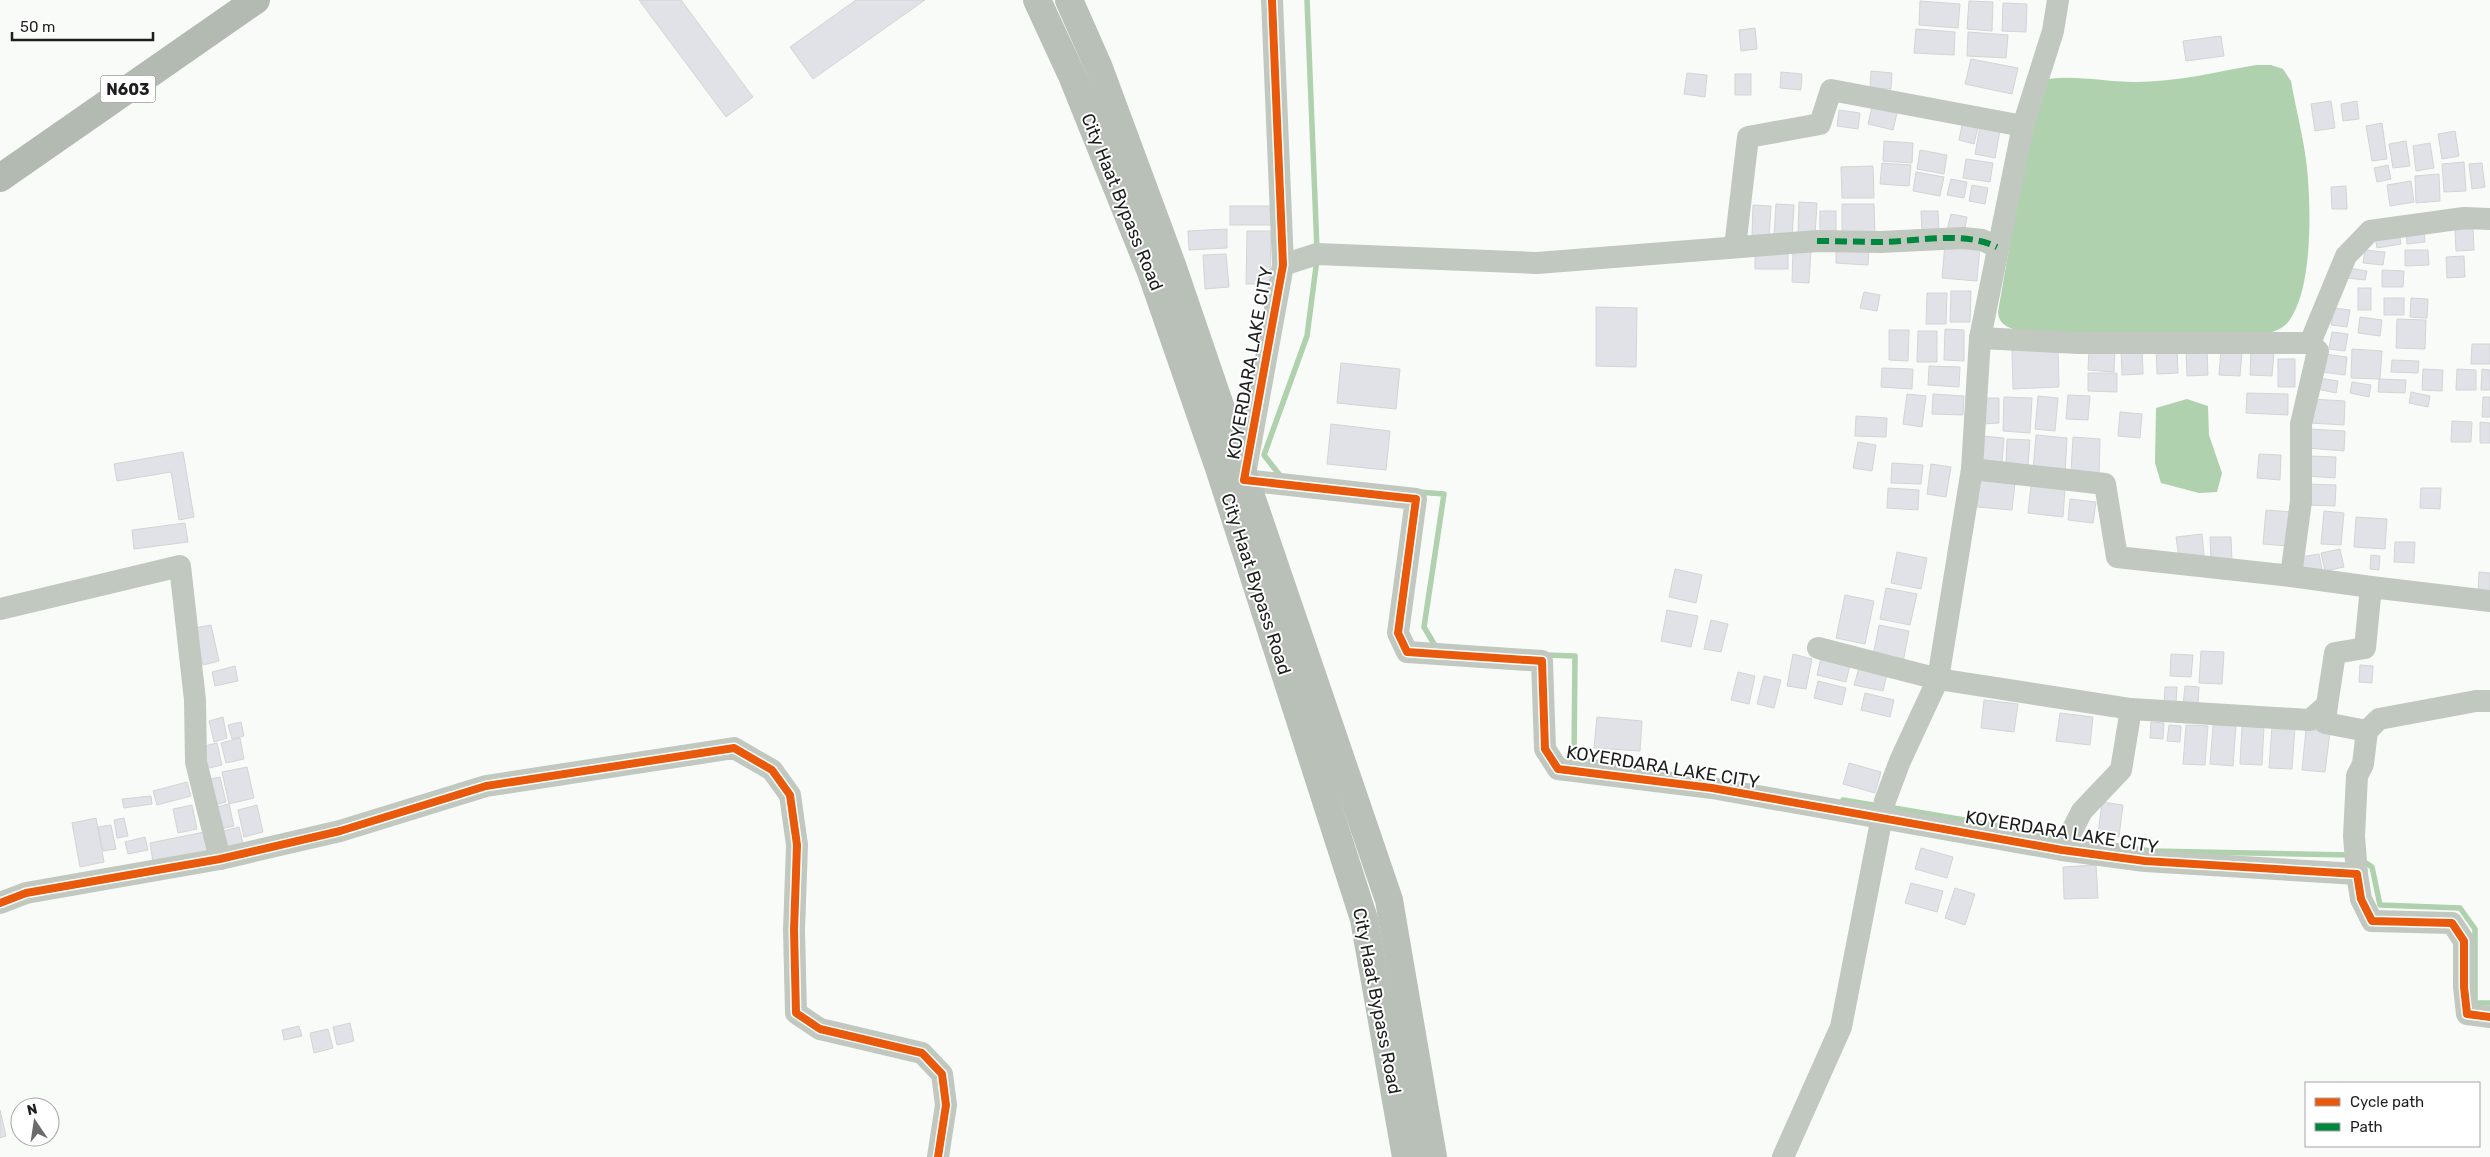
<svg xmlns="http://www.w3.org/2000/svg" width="2490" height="1157" viewBox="0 0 2490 1157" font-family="Rubik,sans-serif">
  <rect width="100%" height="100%" fill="#f9fbf9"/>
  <g fill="#afd1ad">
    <path d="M2256,65H2271L2283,69L2291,81C2296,110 2304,139 2307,168C2311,208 2313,288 2289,321C2284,328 2274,332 2266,334L2038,332C2023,330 1999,332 1998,312L2033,110L2048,79C2077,75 2105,82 2135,82C2176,82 2216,72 2256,65Z"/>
    <polygon points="2187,399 2208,406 2209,435 2222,473 2217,492 2199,493 2161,483 2155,463 2156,408"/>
  </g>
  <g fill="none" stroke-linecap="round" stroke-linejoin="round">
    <g stroke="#afd1ad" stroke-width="5.5">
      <polyline points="1307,0 1317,250"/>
      <polyline points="1282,478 1264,455 1307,336 1317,259"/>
      <polyline points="1418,492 1444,494 1424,627 1437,649"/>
      <polyline points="1545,655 1575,656 1574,759 1637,768"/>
      <polyline points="1843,800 1879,806"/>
      <polyline points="1888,807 2064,837"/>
      <polyline points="2073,839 2151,851 2350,855"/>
      <polyline points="2363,861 2372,867 2380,905 2460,908 2475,929 2475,1003 2490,1003"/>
    </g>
  </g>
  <g fill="#e1e2e7" stroke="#d4d4d5">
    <polygon points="639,0 681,0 753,97 726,117"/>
    <polygon points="856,0 925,0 813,79 790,47"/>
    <polygon points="1920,1 1960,4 1958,28 1919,25"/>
    <polygon points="1969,1 1993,2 1992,31 1967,29"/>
    <polygon points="2003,3 2027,4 2026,32 2002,31"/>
    <polygon points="1755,28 1757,49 1741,51 1739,30"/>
    <polygon points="1916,29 1955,32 1954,55 1914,53"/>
    <polygon points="1968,32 2008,35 2006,58 1967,56"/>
    <polygon points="2221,36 2224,56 2186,61 2183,41"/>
    <polygon points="1971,59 2018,68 2012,94 1965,84"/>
    <polygon points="1871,71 1892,73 1891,89 1870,88"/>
    <polygon points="1781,72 1802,74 1801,90 1780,88"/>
    <polygon points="1687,73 1707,75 1705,97 1684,94"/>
    <rect x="1735" y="74" width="16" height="21"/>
    <polygon points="2331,101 2335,128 2315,131 2311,104"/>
    <polygon points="2357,101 2359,119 2343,121 2341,104"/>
    <polygon points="1873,103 1898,109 1893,130 1868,124"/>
    <polygon points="1839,110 1860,113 1858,129 1837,126"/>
    <polygon points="1963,120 1979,123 1974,144 1959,140"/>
    <polygon points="1981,121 2001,125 1995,158 1975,154"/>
    <polygon points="2382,123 2387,159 2372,161 2366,126"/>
    <polygon points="2455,131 2459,156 2442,159 2438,134"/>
    <polygon points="1884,141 1913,143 1912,163 1883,161"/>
    <polygon points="2406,141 2410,166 2393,168 2389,144"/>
    <polygon points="2430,143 2434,168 2416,171 2413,146"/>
    <polygon points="1920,150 1947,155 1944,174 1917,169"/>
    <polygon points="1966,159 1993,163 1990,182 1963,178"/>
    <polygon points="2464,162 2466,191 2444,192 2442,164"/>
    <polygon points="1882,163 1911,165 1909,186 1880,184"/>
    <polygon points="2482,163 2485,187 2472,189 2469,164"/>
    <polygon points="2388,165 2391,179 2377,182 2374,168"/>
    <polygon points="1873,166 1874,198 1842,198 1841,167"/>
    <polygon points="1916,172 1944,177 1940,196 1913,191"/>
    <polygon points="2439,174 2440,201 2416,203 2415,176"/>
    <polygon points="1951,179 1967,182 1964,198 1947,195"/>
    <polygon points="2411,181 2414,202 2390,206 2387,185"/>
    <polygon points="1972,185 1988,188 1985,204 1969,201"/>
    <polygon points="2346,186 2347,209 2332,209 2331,187"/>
    <polygon points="1799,202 1817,203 1815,236 1798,235"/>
    <polygon points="1776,204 1794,205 1792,237 1774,236"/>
    <polygon points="1842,204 1874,204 1875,235 1842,236"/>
    <polygon points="1753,205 1771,206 1769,238 1752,237"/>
    <rect x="1230" y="206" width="42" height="19"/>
    <rect x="1820" y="211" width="16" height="23"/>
    <polygon points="1921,211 1938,211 1939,232 1922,232"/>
    <polygon points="1951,214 1967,217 1964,233 1947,230"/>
    <polygon points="1227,229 1227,248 1189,250 1188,231"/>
    <polygon points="2424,229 2425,242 2407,244 2406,231"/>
    <polygon points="2473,229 2474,250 2456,251 2455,230"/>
    <polygon points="1247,231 1271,231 1270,284 1246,284"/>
    <polygon points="2399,232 2401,244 2377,248 2375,236"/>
    <polygon points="1945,244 1980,247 1977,281 1942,278"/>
    <polygon points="1836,246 1869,248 1868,265 1836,263"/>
    <polygon points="1793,250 1811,250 1809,283 1792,282"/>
    <polygon points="2365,250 2385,252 2383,265 2363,263"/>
    <polygon points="2405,250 2428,250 2429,265 2405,266"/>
    <rect x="1755" y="252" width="33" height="17"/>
    <polygon points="1226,254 1229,287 1205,289 1203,255"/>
    <polygon points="2464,256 2465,277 2447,278 2446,257"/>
    <polygon points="2349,268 2367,271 2365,280 2347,278"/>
    <polygon points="2382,270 2404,271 2403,287 2382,287"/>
    <rect x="2358" y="288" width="13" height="22"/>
    <polygon points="1951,291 1971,291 1970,322 1950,322"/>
    <polygon points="1864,292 1880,295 1877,311 1860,308"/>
    <polygon points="1927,293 1947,293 1946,324 1926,324"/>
    <rect x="2384" y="298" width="20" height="17"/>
    <polygon points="2411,298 2428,299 2427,318 2410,317"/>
    <polygon points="1596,307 1637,308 1636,367 1596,366"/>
    <polygon points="2334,308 2350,310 2347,327 2331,325"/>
    <polygon points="2360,317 2382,320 2380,336 2358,333"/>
    <polygon points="2397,319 2426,320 2425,349 2396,348"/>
    <polygon points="1945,329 1964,330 1964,361 1944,360"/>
    <polygon points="1889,330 1909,330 1908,361 1889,360"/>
    <polygon points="1918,331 1937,331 1937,362 1917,362"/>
    <polygon points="2332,332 2348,334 2345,351 2329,349"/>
    <polygon points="2472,344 2490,344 2490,364 2471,364"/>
    <polygon points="2177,347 2178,373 2157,374 2156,348"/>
    <polygon points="2058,348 2059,387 2013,389 2012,350"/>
    <polygon points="2142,348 2143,374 2122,375 2121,349"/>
    <polygon points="2089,349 2115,351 2114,372 2088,370"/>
    <polygon points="2221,349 2242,351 2240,376 2219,375"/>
    <polygon points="2352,349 2382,351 2380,379 2351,378"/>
    <polygon points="2207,350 2208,375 2187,376 2186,351"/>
    <polygon points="2251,350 2274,352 2272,376 2250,375"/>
    <polygon points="2324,354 2347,357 2345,375 2322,372"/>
    <rect x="2278" y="359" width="17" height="28"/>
    <polygon points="2392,360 2419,361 2418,373 2391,372"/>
    <polygon points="1341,363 1400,369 1396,409 1337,403"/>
    <polygon points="1929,366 1960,367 1959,387 1928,385"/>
    <polygon points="1882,368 1913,369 1912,389 1881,387"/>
    <polygon points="2423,369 2443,370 2442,391 2422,390"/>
    <polygon points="2457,369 2476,370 2476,390 2456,390"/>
    <polygon points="2482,369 2490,370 2490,390 2481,390"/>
    <polygon points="2088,373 2117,373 2117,392 2088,391"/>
    <polygon points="2319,378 2338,381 2336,393 2317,389"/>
    <polygon points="2379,379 2406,380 2405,393 2378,392"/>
    <polygon points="2352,382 2371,385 2369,397 2350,393"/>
    <polygon points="2411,392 2430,396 2428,407 2409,403"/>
    <polygon points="2247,393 2288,394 2288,415 2246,413"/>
    <polygon points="1907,394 1926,396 1922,427 1903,424"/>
    <polygon points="1933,394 1964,396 1963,415 1932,414"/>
    <polygon points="2068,395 2090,396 2088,420 2066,419"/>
    <polygon points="2038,396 2058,398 2055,431 2035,429"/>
    <polygon points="2004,397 2032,398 2030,433 2003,431"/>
    <polygon points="2483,397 2490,397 2490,417 2482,417"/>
    <polygon points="1981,398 1999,398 1999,423 1982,424"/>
    <polygon points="2312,399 2345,401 2344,425 2310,423"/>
    <polygon points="2120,412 2142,414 2140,438 2118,436"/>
    <polygon points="1856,416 1887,418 1886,437 1855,436"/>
    <polygon points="2452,421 2472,422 2471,442 2451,442"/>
    <polygon points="2480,422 2490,423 2490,443 2480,443"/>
    <polygon points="1331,424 1390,431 1386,470 1327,464"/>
    <polygon points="2309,429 2345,431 2344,451 2307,448"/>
    <polygon points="2036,435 2067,438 2065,473 2033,470"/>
    <polygon points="1982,436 2004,438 2002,462 1980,461"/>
    <polygon points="2073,437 2100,439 2099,474 2071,472"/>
    <polygon points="2007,439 2030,440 2028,465 2006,463"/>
    <polygon points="1858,442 1876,445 1872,471 1853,468"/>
    <polygon points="183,452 194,517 179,520 171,472 117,481 114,464"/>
    <polygon points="2259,454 2281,455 2280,480 2257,478"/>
    <polygon points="2309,456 2336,457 2335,478 2308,476"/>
    <polygon points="1892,463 1923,465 1921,484 1891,483"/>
    <polygon points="1931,464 1951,467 1946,497 1927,494"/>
    <polygon points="1980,479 2015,483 2012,510 1977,507"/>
    <polygon points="2309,484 2336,485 2335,506 2308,505"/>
    <polygon points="2031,486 2065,489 2063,517 2028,513"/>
    <polygon points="1888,488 1919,490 1918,510 1887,508"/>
    <polygon points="2421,488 2441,488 2440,509 2420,508"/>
    <polygon points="2070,499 2096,502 2093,523 2068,520"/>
    <polygon points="2266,510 2291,512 2288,546 2263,544"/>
    <polygon points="2324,511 2344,513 2341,545 2321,544"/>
    <polygon points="2356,517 2387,519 2385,549 2354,547"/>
    <polygon points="185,523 188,542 134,549 132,530"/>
    <polygon points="2202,534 2204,555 2179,558 2176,537"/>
    <polygon points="2210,537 2231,537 2232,562 2211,563"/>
    <polygon points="2395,542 2415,542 2414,563 2394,562"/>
    <polygon points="2340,549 2344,567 2325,571 2321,553"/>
    <polygon points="1897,552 1927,558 1921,589 1891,583"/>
    <polygon points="2319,554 2323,574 2305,577 2301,557"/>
    <polygon points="2371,555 2380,556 2379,570 2370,569"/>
    <polygon points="1675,569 1702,575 1696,603 1669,597"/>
    <polygon points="2479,572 2490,573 2490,593 2478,593"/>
    <polygon points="1886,588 1917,594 1910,625 1880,619"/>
    <polygon points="1845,595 1874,601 1865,644 1836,638"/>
    <polygon points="1667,610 1698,616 1691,647 1661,641"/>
    <polygon points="1711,620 1728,624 1721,652 1704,649"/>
    <polygon points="211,625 219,661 203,665 194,628"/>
    <polygon points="1879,625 1909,631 1903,662 1873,656"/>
    <polygon points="2201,651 2224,652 2222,684 2199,683"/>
    <polygon points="1793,654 1812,659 1806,689 1787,686"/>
    <polygon points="2171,654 2193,655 2191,677 2170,676"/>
    <polygon points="1821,658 1850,665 1846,682 1817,675"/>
    <polygon points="2360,665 2373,666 2372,683 2359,682"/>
    <polygon points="235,666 238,681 215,686 212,672"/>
    <polygon points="1859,668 1887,674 1883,691 1854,685"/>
    <polygon points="1738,672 1755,676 1749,704 1731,700"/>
    <polygon points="1764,676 1781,680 1774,708 1757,704"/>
    <polygon points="1818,681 1846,688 1842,705 1814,698"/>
    <polygon points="2185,686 2199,687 2198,706 2183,705"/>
    <polygon points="2165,687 2177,687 2176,703 2164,703"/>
    <polygon points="1865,693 1894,700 1890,717 1861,710"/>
    <polygon points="1984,700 2018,704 2014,732 1981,728"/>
    <polygon points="2060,713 2093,717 2090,745 2056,741"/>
    <polygon points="223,717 227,738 214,742 209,721"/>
    <polygon points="1597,717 1642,721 1640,751 1594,748"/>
    <polygon points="241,722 244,736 232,739 228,725"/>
    <polygon points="2151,722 2164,723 2163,739 2150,738"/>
    <polygon points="2169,725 2181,726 2180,742 2167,741"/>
    <polygon points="2186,725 2208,726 2205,765 2183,764"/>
    <polygon points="2213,725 2236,726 2233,766 2210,764"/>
    <polygon points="2242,726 2264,727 2262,765 2240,764"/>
    <polygon points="2272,726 2295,727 2292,769 2269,768"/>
    <polygon points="2306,729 2330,732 2325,772 2302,770"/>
    <polygon points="240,738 244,759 226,763 221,743"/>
    <polygon points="217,743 222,765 205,769 200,747"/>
    <polygon points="1849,763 1881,772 1875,793 1843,784"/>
    <polygon points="247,767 254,798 229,804 222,772"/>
    <polygon points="220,777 226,802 211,806 205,780"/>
    <polygon points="187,782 191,796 157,805 153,791"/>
    <polygon points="151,796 152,804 124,808 122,799"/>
    <polygon points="2102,802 2123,805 2119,837 2098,834"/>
    <polygon points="229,804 234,826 217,830 212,808"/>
    <polygon points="192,805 197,829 178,833 173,809"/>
    <polygon points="257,805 263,832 244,837 238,810"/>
    <polygon points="96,818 104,862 80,867 72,823"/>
    <polygon points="124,818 128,836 117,838 114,820"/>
    <polygon points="111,825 116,849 103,851 98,827"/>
    <polygon points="239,827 244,848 221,854 216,833"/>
    <polygon points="204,832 208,851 153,862 150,843"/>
    <polygon points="145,837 148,850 128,854 125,842"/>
    <polygon points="1921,848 1953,857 1947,878 1915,869"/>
    <polygon points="2096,865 2098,898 2064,899 2063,867"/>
    <polygon points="1911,883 1943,891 1937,912 1905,903"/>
    <polygon points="1955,888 1975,894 1965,925 1945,918"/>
    <polygon points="350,1023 354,1041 337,1045 333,1027"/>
    <polygon points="299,1026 302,1036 284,1040 282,1030"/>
    <polygon points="328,1029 333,1048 314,1053 310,1033"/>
    <polygon points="0,1110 6,1136 0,1138"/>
  </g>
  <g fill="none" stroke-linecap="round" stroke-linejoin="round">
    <g stroke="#c1c8c0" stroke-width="22">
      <polyline points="1272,0 1283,265 1244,480 1416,499 1398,633 1407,652 1542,661 1545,749 1558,769 1712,788 2062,850 2145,861 2357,874 2361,899 2372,921 2452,923 2464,941 2464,987 2467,1014 2490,1017"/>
      <polyline points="1735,247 1748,137 1820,124 1831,90 2023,126"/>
      <polyline points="1283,265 1317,254 1537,263 1817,241 1880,242 1963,238 1982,240 1997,247"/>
      <polyline points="1980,338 2079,343 2310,343 2346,256 2370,231 2464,218 2490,219"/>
      <polyline points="1972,469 2105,484 2117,557 2291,576 2301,501 2301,424 2318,351 2310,343"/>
      <polyline points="2291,576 2371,587"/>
      <polyline points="0,609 180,566 195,700 196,762 220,859"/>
      <polyline points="1818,648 1938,679 2131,709 2310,720 2327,705 2335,653 2365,648 2371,587 2490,601"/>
      <polyline points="2327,705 2325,723 2367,731 2379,719 2476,701 2490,701"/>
      <polyline points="2062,850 2082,811 2121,770 2131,709"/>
      <polyline points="2357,874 2354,836 2357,776 2363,764 2367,731"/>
      <polyline points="0,903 26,893 220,859 340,831 486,786 734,748 772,770 790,795 797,845 794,930 796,1013 820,1029 922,1053 942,1074 946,1105 938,1157"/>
      <polyline points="1783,1157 1841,1027 1885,801 1900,761 1938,679 1972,469 1980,338 2023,126 2053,31 2058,0"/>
    </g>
    <g stroke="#b8c0b8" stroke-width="28">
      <polyline points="1037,0 1073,78 1151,272 1220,471 1364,919 1406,1157"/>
      <polyline points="1069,0 1099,68 1172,265 1389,900 1433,1157"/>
    </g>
    <polyline stroke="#b3bab2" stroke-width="28" points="0,178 256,0"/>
    <path stroke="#00873e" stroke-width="6" stroke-dasharray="12 6" stroke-linecap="butt" d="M1817,241C1838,241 1858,242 1879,242C1918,242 1961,230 1997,247"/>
    <defs>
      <g id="cycleway">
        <polyline points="1272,0 1283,265 1244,480 1416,499 1398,633 1407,652 1542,661 1545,749 1558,769 1712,788 2062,850 2145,861 2357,874 2361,899 2372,921 2452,923 2464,941 2464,987 2467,1014 2490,1017"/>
        <polyline points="0,903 26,893 220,859 340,831 486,786 734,748 772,770 790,795 797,845 794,930 796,1013 820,1029 922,1053 942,1074 946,1105 938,1157"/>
      </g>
    </defs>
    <use href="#cycleway" stroke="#fff" stroke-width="11"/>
    <use href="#cycleway" stroke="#e8590c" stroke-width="8"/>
  </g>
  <g text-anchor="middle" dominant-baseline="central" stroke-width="4" stroke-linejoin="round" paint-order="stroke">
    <rect fill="#fff" stroke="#616261" stroke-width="1" x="100.5" y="75.5" width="55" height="27" rx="4"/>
    <g font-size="16" font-weight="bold" fill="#1d1e1d">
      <text x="128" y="89">N603</text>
    </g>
    <g font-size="18" fill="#1d1e1d" stroke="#fff">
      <text transform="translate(1122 202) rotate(68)">City Haat Bypass Road</text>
      <text transform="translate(1250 363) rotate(-80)">KOYERDARA LAKE CITY</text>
      <text transform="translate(1256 584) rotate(72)">City Haat Bypass Road</text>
      <text transform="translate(1663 767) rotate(9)">KOYERDARA LAKE CITY</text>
      <text transform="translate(2062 832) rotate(9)">KOYERDARA LAKE CITY</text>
      <text transform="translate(1377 1001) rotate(79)">City Haat Bypass Road</text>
    </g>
  </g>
  <rect x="2305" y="1082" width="175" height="65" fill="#ffffff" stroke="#a5a5a5"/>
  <rect x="2315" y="1098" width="25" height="8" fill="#e8590c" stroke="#a5a5a5"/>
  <text x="2350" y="1107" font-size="15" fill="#1d1e1d">Cycle path</text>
  <rect x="2315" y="1123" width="25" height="8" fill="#00873e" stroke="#a5a5a5"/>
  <text x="2350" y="1132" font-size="15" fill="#1d1e1d">Path</text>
  <g transform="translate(35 1122) rotate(347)"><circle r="24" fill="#ffffff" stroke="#a5a5a5"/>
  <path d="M0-4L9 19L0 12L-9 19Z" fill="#6a6b6a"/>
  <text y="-8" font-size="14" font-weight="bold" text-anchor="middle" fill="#1d1e1d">N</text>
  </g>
  <path d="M12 32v8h141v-8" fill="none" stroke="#1d1e1d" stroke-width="2.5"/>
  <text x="20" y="32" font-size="15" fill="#1d1e1d" stroke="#ffffff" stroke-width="4" paint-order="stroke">50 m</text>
</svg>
